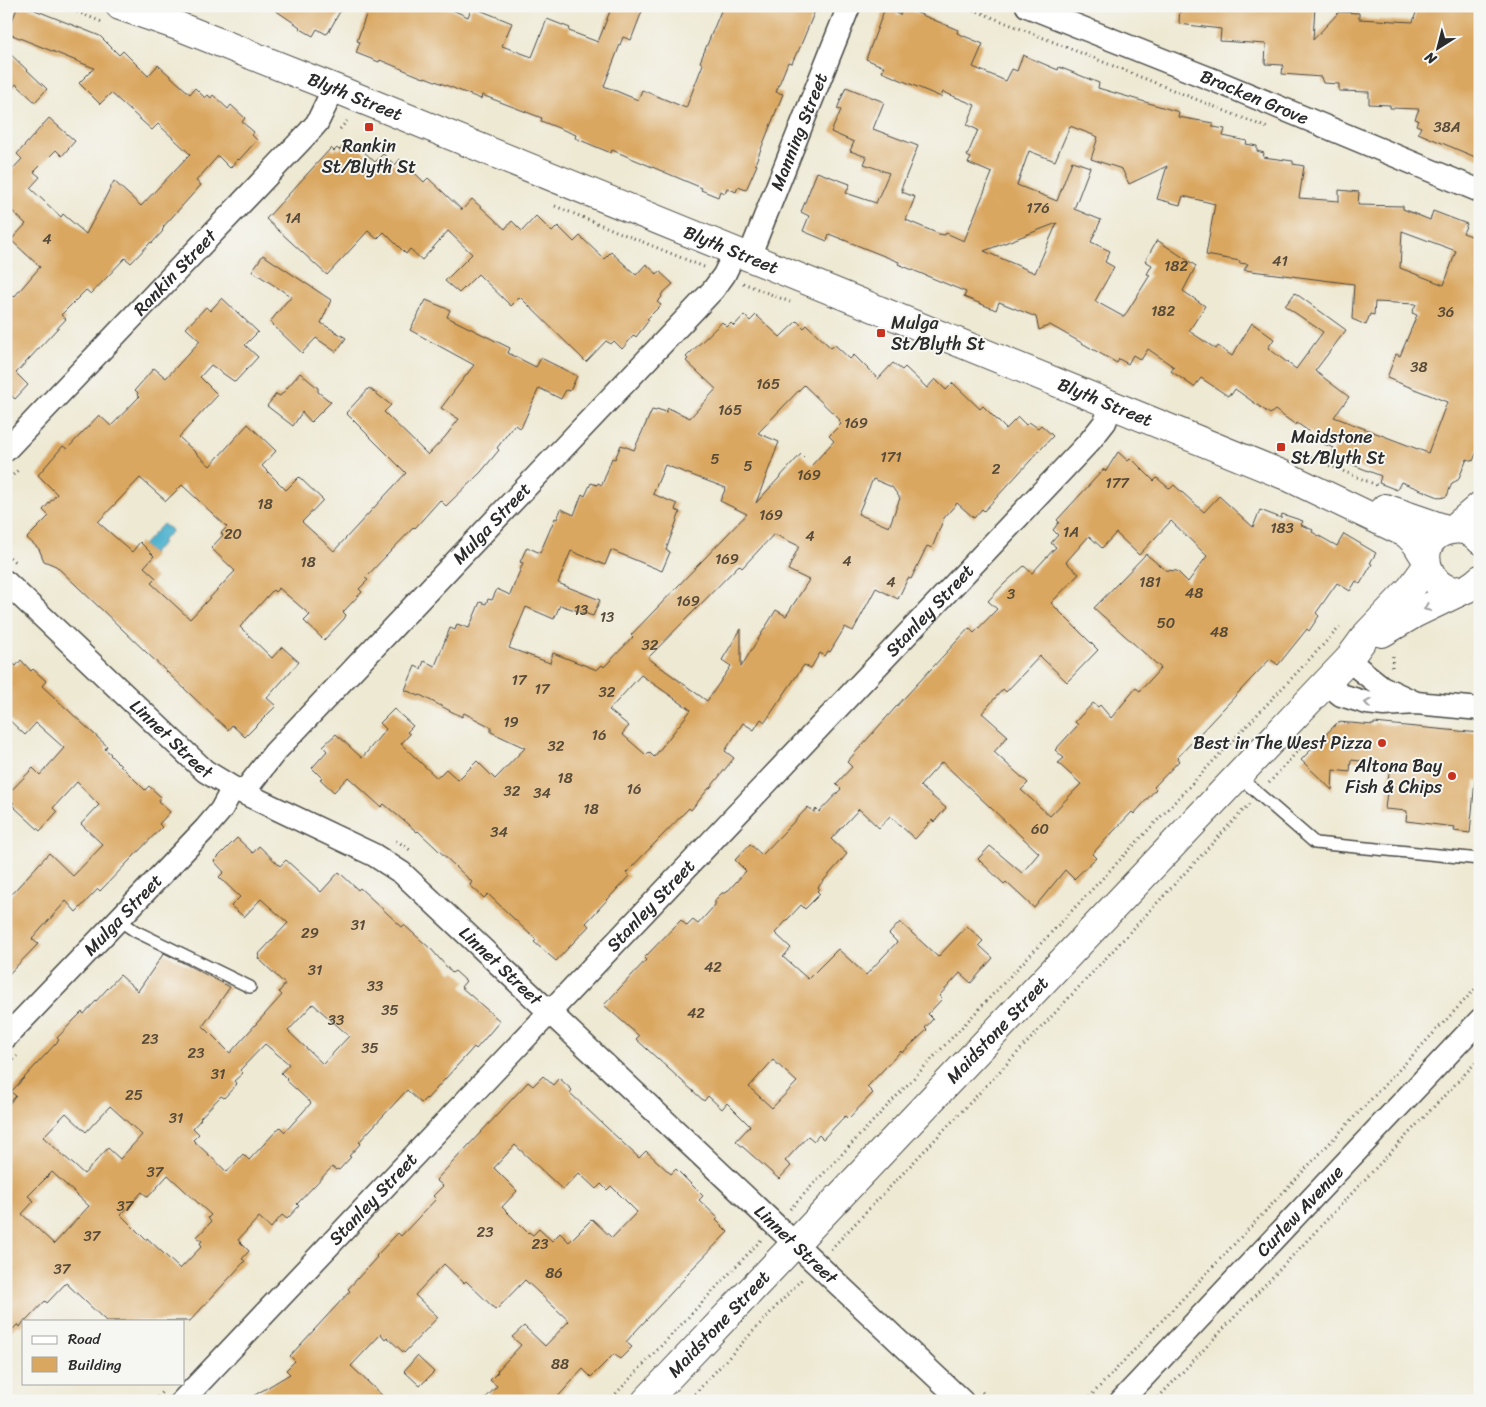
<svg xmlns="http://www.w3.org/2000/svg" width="1486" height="1407" viewBox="0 0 1486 1407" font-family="Sriracha,sans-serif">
  <rect width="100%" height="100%" fill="#f6f6f2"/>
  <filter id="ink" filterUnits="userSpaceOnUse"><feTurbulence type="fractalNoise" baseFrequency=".02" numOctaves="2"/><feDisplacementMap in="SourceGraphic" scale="10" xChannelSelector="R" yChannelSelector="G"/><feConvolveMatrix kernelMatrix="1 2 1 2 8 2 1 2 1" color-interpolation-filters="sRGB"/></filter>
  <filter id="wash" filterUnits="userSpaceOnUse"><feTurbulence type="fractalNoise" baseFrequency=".0096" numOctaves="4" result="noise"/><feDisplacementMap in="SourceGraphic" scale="20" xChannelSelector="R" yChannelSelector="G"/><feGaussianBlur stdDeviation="1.12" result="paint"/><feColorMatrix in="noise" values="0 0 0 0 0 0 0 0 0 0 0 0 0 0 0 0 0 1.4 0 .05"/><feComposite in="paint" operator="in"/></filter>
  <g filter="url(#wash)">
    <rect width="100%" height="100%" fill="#eee9d3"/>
    <polygon fill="#4eb1cd" stroke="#3c6e7c" points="163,524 171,530 171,532 161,542 163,543 152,554 143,545"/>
    <g id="blocks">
      <g fill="#daa761" fill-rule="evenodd">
        <polygon points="18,6 25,6 100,36 119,55 123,51 148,76 158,65 190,94 195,88 205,98 208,95 211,98 213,95 228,109 231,105 245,118 242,122 254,132 252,135 257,140 239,160 238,159 230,168 218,156 196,181 201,185 163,227 164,228 162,230 163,231 152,243 151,242 131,263 125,258 91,294 86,290 61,315 66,319 16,373 28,385 15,399 6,391 6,289 14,297 40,267 11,240 26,224 6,205 6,176 22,159 17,154 49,118 75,141 62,156 56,150 34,172 40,177 30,188 61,217 63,214 86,234 114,181 141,206 190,154 158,124 152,130 111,93 100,104 79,83 94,68 7,33"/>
        <polygon points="269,6 343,6 328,33 326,34 317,29 313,36 299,28 300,27"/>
        <polygon points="369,6 444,6 468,17 472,7 512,23 502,46 532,57 547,19 570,28 569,31 598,42 612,6 644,6 631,40 623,37 604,86 638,100 642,90 686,108 703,64 700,62 723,6 817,6 798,52 797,52 792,63 788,62 776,92 783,94 755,164 757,165 746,190 738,187 736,192 727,188 725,193 720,191 718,197 701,190 702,188 612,150 611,153 575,138 576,135 541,121 542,118 482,95 481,99 425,77 425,78 421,77 380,60 379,62 356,53 360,42 357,41"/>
        <polygon points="1180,6 1315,6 1313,40 1339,12 1359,13 1359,19 1413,22 1418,6 1480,6 1480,159 1418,133 1421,127 1416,125 1418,120 1415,119 1419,109 1390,108 1390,105 1369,104 1369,92 1339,91 1339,84 1323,83 1321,77 1282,74 1283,65 1265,64 1266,44 1220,41 1221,29 1179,24"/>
        <path d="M903,7L958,30L957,33L983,44L973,67L1006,81L1012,69L1017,71L1023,55L1058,70L1059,67L1099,83L1098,88L1179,112L1178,117L1213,123V127L1225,129L1223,136L1247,141L1246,144L1257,146V151L1264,153L1263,157L1293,161V164L1304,166L1299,198L1339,201V190L1359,192L1358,205L1403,206V209L1430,220L1433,211L1467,224L1463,233L1480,239V444L1473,461L1467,459L1458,480L1452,483L1447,496L1441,498L1401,482L1397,490L1379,483L1381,476L1331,456L1334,448L1324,444V442L1297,423L1296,425L1275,410L1270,414L1235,389L1231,395L1230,393L1228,396L1201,378L1194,387L1171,371L1174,367L1148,349L1141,360L1133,355L1128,364L1119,359L1117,363L1050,325L1039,330L1036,317L999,302L996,310L986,306L964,297L966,292L898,264L899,262L829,234L827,241L803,231L809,216L801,212L817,172L850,184L846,193L876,203L889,173L864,164L867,157L850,151L854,142L831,132L841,110L837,109L846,87L884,102L873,129L918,146L901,189H903L902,192L915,197L906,220L939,234L945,235L946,233L964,241L992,173L968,163L971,158L967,156L978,130L967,125L975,105L943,92L941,97L882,72L884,67L866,59L885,8L900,15ZM1070,126L1098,137L1091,159L1122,169L1129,184L1167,166L1157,199L1180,205L1183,196L1215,204L1206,255L1240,261L1239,263L1248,264L1244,270L1354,284L1352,319L1366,325L1370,314L1374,315L1375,302L1416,304L1412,313L1417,315L1400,356L1396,354L1387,378L1447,402L1428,453L1334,417L1349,397L1315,371L1346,330L1295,293L1285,306L1323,332L1296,369L1268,348L1274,339L1252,323L1232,356L1218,346L1216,349L1189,331L1205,306L1183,291L1196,266L1157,240L1145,261L1152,265L1147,274L1150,275L1124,317L1095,301L1114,267L1105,262L1110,251L1091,242L1101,220L1074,209L1090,167L1072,161L1057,201L1017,185L1029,151L1055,161ZM1057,223L1035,273L984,251ZM1402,231L1456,251L1444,285L1400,268Z"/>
        <polygon points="6,50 47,89 35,102 16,84 6,95"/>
        <polygon points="348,141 359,151 361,149 375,162 383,154 395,165 400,159 424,182 428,178 462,210 472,199 505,229 512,221 522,231 536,216 552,232 558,226 574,242 580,236 604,259 611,252 636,275 646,264 657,274 659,271 673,284 661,295 662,297 657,302 661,305 647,319 649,320 636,337 634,335 622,349 614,341 611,344 606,341 586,362 520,297 511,306 478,274 459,293 445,281 472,254 448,231 422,260 410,249 406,254 384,232 377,239 368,231 327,275 266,219 331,148 334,151 337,148 339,150"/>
        <polygon points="263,255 331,300 321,323 346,338 336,352 316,338 302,353 270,322 286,302 292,297 252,271"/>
        <path d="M222,298L258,332L245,345L258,357L235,382L211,365L200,377L218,395L179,437L210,466L248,424L276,451L262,466L286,490L299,477L323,500L302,522L334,551L406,473L346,413L369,388L391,405L384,412L428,455L445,437L459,419L441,408L474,365L410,330L426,300L450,310L447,317L510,348L508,353L536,367L541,358L577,376L570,391L566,390L561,399L539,388L521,428L514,425L497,448L499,450L481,472L446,506L440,500L415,528L414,527L365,578L368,580L359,589L362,592L343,612L346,615L344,619L324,640L304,621L310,615L279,588L275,592L273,590L240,627L272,658L282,647L299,662L267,698L276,706L245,737L232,725L228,730L213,716L56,566L44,561L39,549L27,538L49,516L43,510L57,494L38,475L63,446L67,449L99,415L111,426L139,397L137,395L138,393L135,390L154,368L166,378L200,341L186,328L206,307L210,311ZM140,478L166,501L182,485L227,527L221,533L223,535L211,548L235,571L190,619L151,583L156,578L144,567L154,556L140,542L132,552L98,522Z"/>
        <path d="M744,315L750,321L756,315L780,337L797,321L804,328L807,325L831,348L835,345L850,359L854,355L878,379L893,363L902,370L905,367L927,388L935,379L946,390L953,383L980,409L983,406L1006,429L1018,417L1026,425L1029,422L1038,428L1041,425L1053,436L984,511L982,509L974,518L957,503L944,518L932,548L927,546L911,579L908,578L898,599L876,588L853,631L845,627L830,652L828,651L825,656L820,653L811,668L804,665L765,722L761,719L754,730L743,723L725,751L734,758L710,788H709L691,810L689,808L626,873L629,876L586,923L589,926L556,961L534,942L536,940L488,894L484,898L470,885L472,882L418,831L417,832L384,804L381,807L348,777L334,792L320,779L322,778L312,768L327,751L323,746L336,734L362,758L386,729L380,723L394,709L413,726L407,732L410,734L401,744L437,778L446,769L458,780L477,761L495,779L525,748L491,732V727L464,713L462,717L420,695L419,696L405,690L415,666L421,669L424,661L435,666L450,628L455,630L457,624L469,628L480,602L486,604L488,599L492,600L497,589L510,595L523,563L520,562L527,547L540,553L555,518L557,519L561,509L574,515L582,494L585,496L591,483L597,485L598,483L602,485L612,458L615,459L621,445L634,450L652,410L656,411L657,409L666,412L668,408L690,418L716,389L686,361L688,359L686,357L722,322L727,327L731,323L734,326ZM804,385L840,420L839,421L841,424L829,436L834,441L812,465L801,454L756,503L779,442L758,433ZM665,465L726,488L720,501L747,514L631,635L633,637L604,667L602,665L597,670L553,653L550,663L509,648L526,607L554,619L560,605L593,616L600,600L558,583L571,551L605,565L611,550L662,571L670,552L666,550L680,512L675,510L677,504L653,494ZM873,479L892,487L900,498L889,527L858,514ZM774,534L799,546L788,570L809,580L786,616L776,610L741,667V629L722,660L731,666L707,701L648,658L739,565L742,568ZM641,675L691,710L654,757L649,752L646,755L622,734L629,726L609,710Z"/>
        <polygon points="300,373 318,388 318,392 331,402 311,422 302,412 293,426 267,406 276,394 280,396"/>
        <path d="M1118,452L1128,461L1131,458L1154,481L1157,478L1170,489L1174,485L1204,512L1219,496L1253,527L1260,510L1281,518L1282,514L1303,521L1301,525L1313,530L1312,532L1337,546L1344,534L1376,553L1370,563L1372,564L1360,584L1356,581L1350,591L1337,583L1316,613L1319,616L1309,631L1307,629L1278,665L1270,659L1177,758L1179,761L1154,787L1156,789L1134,814L1132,812L1092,854L1096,858L1074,879L1065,870L1034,908L1006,882L1004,884L978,859L990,846L1022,873L1039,853L942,762L920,786L946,808L934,822L932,820L915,839L890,816L879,828L859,809L831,839L847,854L818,887L819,889L817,891L820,894L805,909L801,905L775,933L791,948L783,957L808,979L838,949L866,975L897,942L889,934L900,922L938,957L967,926L983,941L979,945L993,958L971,983L960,973L939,996L942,999L928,1014L933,1019L925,1028L927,1030L902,1053L901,1051L867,1087L873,1093L848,1119L845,1116L823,1139L819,1135L814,1141L808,1136L785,1161L791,1166L779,1179L736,1141L750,1126L727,1103L722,1109L708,1096L704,1101L636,1039L639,1036L604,1005L646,960L644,958L681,920L687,926L693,920L698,924L715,905V900L722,893H726L746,871L735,860L750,844L762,855L808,807L814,812L816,809L819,812L841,789L836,784L852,767L847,762L895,708L969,628L974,633L997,609L988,601L1004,584L1024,566L1032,573L1056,547L1051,543L1058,535L1053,530L1059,522L1057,520L1104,469L1106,471ZM1171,521L1207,556L1188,582L1177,571L1165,570L1146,554L1094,608L1161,668L1140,691L1136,688L1111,718L1100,705L1098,707L1093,703L1075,722L1078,725L1055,750L1064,758L1058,763L1081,784L1050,816L1021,790L1028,783L994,752L1008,736L982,713L1003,689L1006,692L1040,656L1067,682L1098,650L1051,603L1079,574L1066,562L1089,536L1102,548L1116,533L1139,555ZM773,1060L797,1082L772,1108L749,1087Z"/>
        <polygon points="6,657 16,666 21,660 31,671 33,669 46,681 42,686 107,746 105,749 111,754 110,755 145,790 149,786 161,797 158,801 170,812 159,824 162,827 100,891 98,889 76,912 66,901 32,939 38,944 6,977 6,900 49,853 73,876 103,845 81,824 99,805 77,782 53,808 57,812 40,831 12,805 14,803 6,796 33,768 40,775 64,748 36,723 25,735 6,717"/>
        <polygon points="1338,722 1374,725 1374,723 1480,733 1480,781 1475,780 1470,833 1454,831 1455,827 1406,821 1407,811 1385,809 1390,764 1351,760 1350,772 1333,770 1332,790 1301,760"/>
        <path d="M237,838L253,853L259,846L280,866L286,860L321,892L339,872L358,890L360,888L402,927L404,925L432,950L452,973L455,971L466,981L461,987L500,1021L476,1049L474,1047L427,1099L426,1098L421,1103L407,1090L359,1142L361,1143L349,1156L351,1157L339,1170L337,1169L336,1170L332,1167L297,1204L299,1206L287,1219L282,1215L271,1228L259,1217L238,1240L249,1251L242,1259L245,1261L190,1321H106L66,1283L47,1303L45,1301L26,1321H24L20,1327L18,1324L6,1336V1107L16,1096L11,1092L59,1040L57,1038L74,1020L82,1012L84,1014L120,975L138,991L164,953L230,987L203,1026L230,1053L282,995L279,992L285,984L258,958L259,956L258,955L288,923L261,899L244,917L231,906L240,897L219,877L224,872L214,861ZM313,1004L349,1036L323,1064L288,1031ZM265,1044L289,1064L281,1073L287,1079L286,1080L311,1103L285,1132L280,1127L249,1160L243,1154L227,1172L193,1140L199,1134L193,1128L201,1119L200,1118L221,1096L224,1098L237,1084L234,1081L243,1073L240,1070ZM110,1106L142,1135L120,1159L108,1148L84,1174L43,1137L66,1113L86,1132ZM52,1172L89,1206L54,1244L22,1214L34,1201L28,1196ZM168,1175L211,1215L208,1218L211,1222L197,1237L202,1241L200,1243L202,1246L180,1269L147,1238L146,1240L121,1215L142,1192L148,1197Z"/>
        <path d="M543,1076L553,1085L559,1078L572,1090L570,1093L639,1158L646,1151L671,1174L676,1169L703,1196L699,1200L718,1218L716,1220L728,1232L684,1277L685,1278L633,1334L626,1342L632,1347L620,1359L614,1354L591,1377L583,1369L554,1401H483L497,1386L490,1380L498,1372L497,1371L521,1345L512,1337L524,1326L545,1346L569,1321L525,1280L496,1310L466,1281L464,1283L444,1264L415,1295L438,1317L404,1353L387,1337L385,1339L381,1334L351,1366L388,1401H245L290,1374L286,1370L295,1361L290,1356L350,1291L348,1289L377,1257L376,1256L398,1233L401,1236L436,1199L433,1196L443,1186L436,1180L528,1082L533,1086ZM515,1145L563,1190L579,1173L596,1189L601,1184L607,1190L611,1186L637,1212L612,1238L592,1219L569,1242L560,1233L552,1241L539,1229L533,1235L529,1232L528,1233L502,1207L517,1191L494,1168Z"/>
        <polygon points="417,1356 434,1372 420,1386 404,1371"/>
      </g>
    </g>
  </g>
  <g filter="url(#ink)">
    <use href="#blocks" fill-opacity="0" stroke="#484844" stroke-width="1"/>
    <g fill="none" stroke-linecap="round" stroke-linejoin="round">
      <defs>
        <g id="service">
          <polyline points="1238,776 1315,843 1480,859"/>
          <polyline points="119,920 135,931 250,987"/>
        </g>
        <g id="minor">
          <path id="s1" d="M1027,6L1216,81L1480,191"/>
          <path id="s2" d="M749,257L849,6"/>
          <path id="s3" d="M6,450L309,132L317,123L334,88"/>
          <path id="s4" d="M6,582L205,771L233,788L374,855L402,873L962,1401"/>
          <polyline points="1348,660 1382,687 1414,702"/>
          <polyline points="1326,683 1341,695 1367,703 1384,705 1416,703 1480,709"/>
          <path id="s5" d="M247,794L250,784L275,752L713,290L724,275L735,252"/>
          <path id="s6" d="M6,1037L205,829L221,810L233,788"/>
          <path id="s7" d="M182,1401L1090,441L1105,422L1112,404"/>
          <path id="s8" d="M1121,1401L1480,1020"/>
        </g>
        <g id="tertiary">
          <path id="s9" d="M120,6L178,26L334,88L1284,475L1407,534L1416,543L1426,559"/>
          <polyline points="1385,508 1449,530"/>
        </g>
        <g id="secondary">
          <polyline points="1453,529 1480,506"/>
          <path d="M1480,540C1473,532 1463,528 1452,530C1399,538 1438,620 1480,579"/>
          <polyline points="1382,633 1414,614 1468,588"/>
          <path id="s10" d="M646,1401L1326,683L1348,660L1367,634L1411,588L1427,566"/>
        </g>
      </defs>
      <use href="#service" stroke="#484844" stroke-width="14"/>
      <use href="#minor" stroke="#484844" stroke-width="25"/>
      <use href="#tertiary" stroke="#484844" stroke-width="30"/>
      <use href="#secondary" stroke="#484844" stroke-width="30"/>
      <g stroke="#484844" stroke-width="3" stroke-dasharray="1 4" stroke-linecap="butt">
        <polyline points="63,6 102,22"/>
        <polyline points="964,6 1270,129"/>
        <polyline points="340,129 347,121"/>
        <polyline points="555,206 704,267"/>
        <polyline points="743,283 790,302"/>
        <polyline points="1297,452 1379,486"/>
        <polyline points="6,482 20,468"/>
        <polyline points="6,554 15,562"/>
        <polyline points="1392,667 1393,654"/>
        <polyline points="1269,783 1303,745"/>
        <polyline points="396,841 405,846 411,851"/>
        <polyline points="6,1067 17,1056"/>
        <polyline points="790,1209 1340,627"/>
        <polyline points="831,1249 1039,1030 1249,804"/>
        <polyline points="982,1392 991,1401"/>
        <polyline points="154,1401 162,1392"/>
        <polyline points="609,1401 762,1239"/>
        <polyline points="688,1401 802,1279"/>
        <polyline points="1086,1401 1480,984"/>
        <polyline points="1155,1401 1480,1058"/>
      </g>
      <use href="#service" stroke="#fff" stroke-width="11"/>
      <use href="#minor" stroke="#fff" stroke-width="22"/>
      <use href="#tertiary" stroke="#fff" stroke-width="28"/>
      <use href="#secondary" stroke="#fff" stroke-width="28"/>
    </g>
    <defs><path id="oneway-chevron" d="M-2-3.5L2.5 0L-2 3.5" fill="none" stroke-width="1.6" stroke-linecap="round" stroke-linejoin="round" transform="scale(1.25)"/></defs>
    <g stroke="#a0a0a0">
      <use href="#oneway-chevron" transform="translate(1427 608) rotate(157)"/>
      <use href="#oneway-chevron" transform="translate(1368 703) rotate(-171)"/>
    </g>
  </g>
  <g fill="#c8321e" stroke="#f6f6f2" stroke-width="2">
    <rect x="364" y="122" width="10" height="10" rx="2.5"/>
    <rect x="876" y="328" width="10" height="10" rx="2.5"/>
    <rect x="1276" y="442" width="10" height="10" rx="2.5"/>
    <circle cx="1382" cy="743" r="5"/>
    <circle cx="1452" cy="776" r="5"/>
  </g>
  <g text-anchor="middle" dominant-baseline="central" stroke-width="4" stroke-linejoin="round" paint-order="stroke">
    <g font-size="15" fill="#574a38">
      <text x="1447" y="127">38A</text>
      <text x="1038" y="208">176</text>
      <text x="293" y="218">1A</text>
      <text x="47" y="239">4</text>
      <text x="1280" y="261">41</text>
      <text x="1176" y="266">182</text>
      <text x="1163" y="311">182</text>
      <text x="1446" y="312">36</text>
      <text x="1419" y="367">38</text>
      <text x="768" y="384">165</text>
      <text x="730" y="410">165</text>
      <text x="856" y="423">169</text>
      <text x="891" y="457">171</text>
      <text x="715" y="459">5</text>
      <text x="748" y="466">5</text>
      <text x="996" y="469">2</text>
      <text x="809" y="475">169</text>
      <text x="1117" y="483">177</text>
      <text x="265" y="504">18</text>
      <text x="771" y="515">169</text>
      <text x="1282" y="528">183</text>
      <text x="1071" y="532">1A</text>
      <text x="233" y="534">20</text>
      <text x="810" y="536">4</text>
      <text x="727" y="559">169</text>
      <text x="847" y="561">4</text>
      <text x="308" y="562">18</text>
      <text x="891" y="582">4</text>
      <text x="1150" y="582">181</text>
      <text x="1194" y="593">48</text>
      <text x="1011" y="594">3</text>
      <text x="688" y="601">169</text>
      <text x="581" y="610">13</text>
      <text x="607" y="617">13</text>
      <text x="1166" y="623">50</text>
      <text x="1219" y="632">48</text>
      <text x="650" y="645">32</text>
      <text x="519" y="680">17</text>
      <text x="542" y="689">17</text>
      <text x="607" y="692">32</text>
      <text x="511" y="722">19</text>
      <text x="599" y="735">16</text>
      <text x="556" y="746">32</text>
      <text x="565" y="778">18</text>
      <text x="634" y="789">16</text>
      <text x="512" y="791">32</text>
      <text x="542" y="793">34</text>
      <text x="591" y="809">18</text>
      <text x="1040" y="829">60</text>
      <text x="499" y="832">34</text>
      <text x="358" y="925">31</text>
      <text x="310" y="933">29</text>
      <text x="713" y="967">42</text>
      <text x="315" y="970">31</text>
      <text x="375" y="986">33</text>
      <text x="390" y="1010">35</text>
      <text x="696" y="1013">42</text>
      <text x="336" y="1020">33</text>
      <text x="150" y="1039">23</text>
      <text x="370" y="1048">35</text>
      <text x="196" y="1053">23</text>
      <text x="218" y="1074">31</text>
      <text x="134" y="1095">25</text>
      <text x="176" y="1118">31</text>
      <text x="155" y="1172">37</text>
      <text x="125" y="1206">37</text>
      <text x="485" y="1232">23</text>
      <text x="92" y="1236">37</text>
      <text x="540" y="1244">23</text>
      <text x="62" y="1269">37</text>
      <text x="554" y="1273">86</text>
      <text x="560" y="1364">88</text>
    </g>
    <g font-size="18" fill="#2b2b2b" stroke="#f6f6f2">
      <text stroke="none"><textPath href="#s9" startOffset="252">Blyth Street</textPath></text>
      <text stroke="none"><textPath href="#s1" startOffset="245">Bracken Grove</textPath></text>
      <text stroke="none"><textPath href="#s2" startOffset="135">Manning Street</textPath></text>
      <text stroke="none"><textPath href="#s9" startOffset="658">Blyth Street</textPath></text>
      <text stroke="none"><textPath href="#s3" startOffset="245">Rankin Street</textPath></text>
      <text stroke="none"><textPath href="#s9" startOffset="1062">Blyth Street</textPath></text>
      <text stroke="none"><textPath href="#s5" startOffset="366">Mulga Street</textPath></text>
      <text stroke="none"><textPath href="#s7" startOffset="1088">Stanley Street</textPath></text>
      <text stroke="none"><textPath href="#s4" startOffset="228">Linnet Street</textPath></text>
      <text stroke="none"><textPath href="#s7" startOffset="682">Stanley Street</textPath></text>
      <text stroke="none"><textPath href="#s6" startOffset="169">Mulga Street</textPath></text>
      <text stroke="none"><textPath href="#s4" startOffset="632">Linnet Street</textPath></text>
      <text stroke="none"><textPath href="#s10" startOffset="511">Maidstone Street</textPath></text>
      <text stroke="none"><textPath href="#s7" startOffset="278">Stanley Street</textPath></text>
      <text stroke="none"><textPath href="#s8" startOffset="261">Curlew Avenue</textPath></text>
      <text stroke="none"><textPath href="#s4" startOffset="1038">Linnet Street</textPath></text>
      <text stroke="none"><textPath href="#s10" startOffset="106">Maidstone Street</textPath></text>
    </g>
    <g font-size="18" fill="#2b2b2b" stroke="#f6f6f2" text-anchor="start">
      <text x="369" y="146" text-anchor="middle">Rankin<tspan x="369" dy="21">St/Blyth St</tspan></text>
      <text x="891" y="323">Mulga<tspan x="891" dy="21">St/Blyth St</tspan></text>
      <text x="1291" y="437">Maidstone<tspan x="1291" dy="21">St/Blyth St</tspan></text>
      <text x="1372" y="743" text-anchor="end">Best in The West Pizza</text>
      <text x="1442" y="766" text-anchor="end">Altona Bay<tspan x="1442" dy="21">Fish &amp; Chips</tspan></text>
    </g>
  </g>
  <rect width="1486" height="1407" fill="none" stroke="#f6f6f2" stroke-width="25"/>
  <rect x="22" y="1320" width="162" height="65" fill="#f6f6f2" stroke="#a5a5a2"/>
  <rect x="32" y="1336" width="25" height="8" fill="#ffffff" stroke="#a5a5a2"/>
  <text x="68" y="1344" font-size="15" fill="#2b2b2b">Road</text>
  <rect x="32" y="1357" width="25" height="15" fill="#daa761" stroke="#a5a5a2"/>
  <text x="68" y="1370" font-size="15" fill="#2b2b2b">Building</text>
  <g transform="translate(1438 48) rotate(216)" stroke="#f6f6f2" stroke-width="4" paint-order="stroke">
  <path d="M0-4L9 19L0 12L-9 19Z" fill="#2b2b2b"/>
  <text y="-8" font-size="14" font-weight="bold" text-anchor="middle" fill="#2b2b2b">N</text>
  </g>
</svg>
